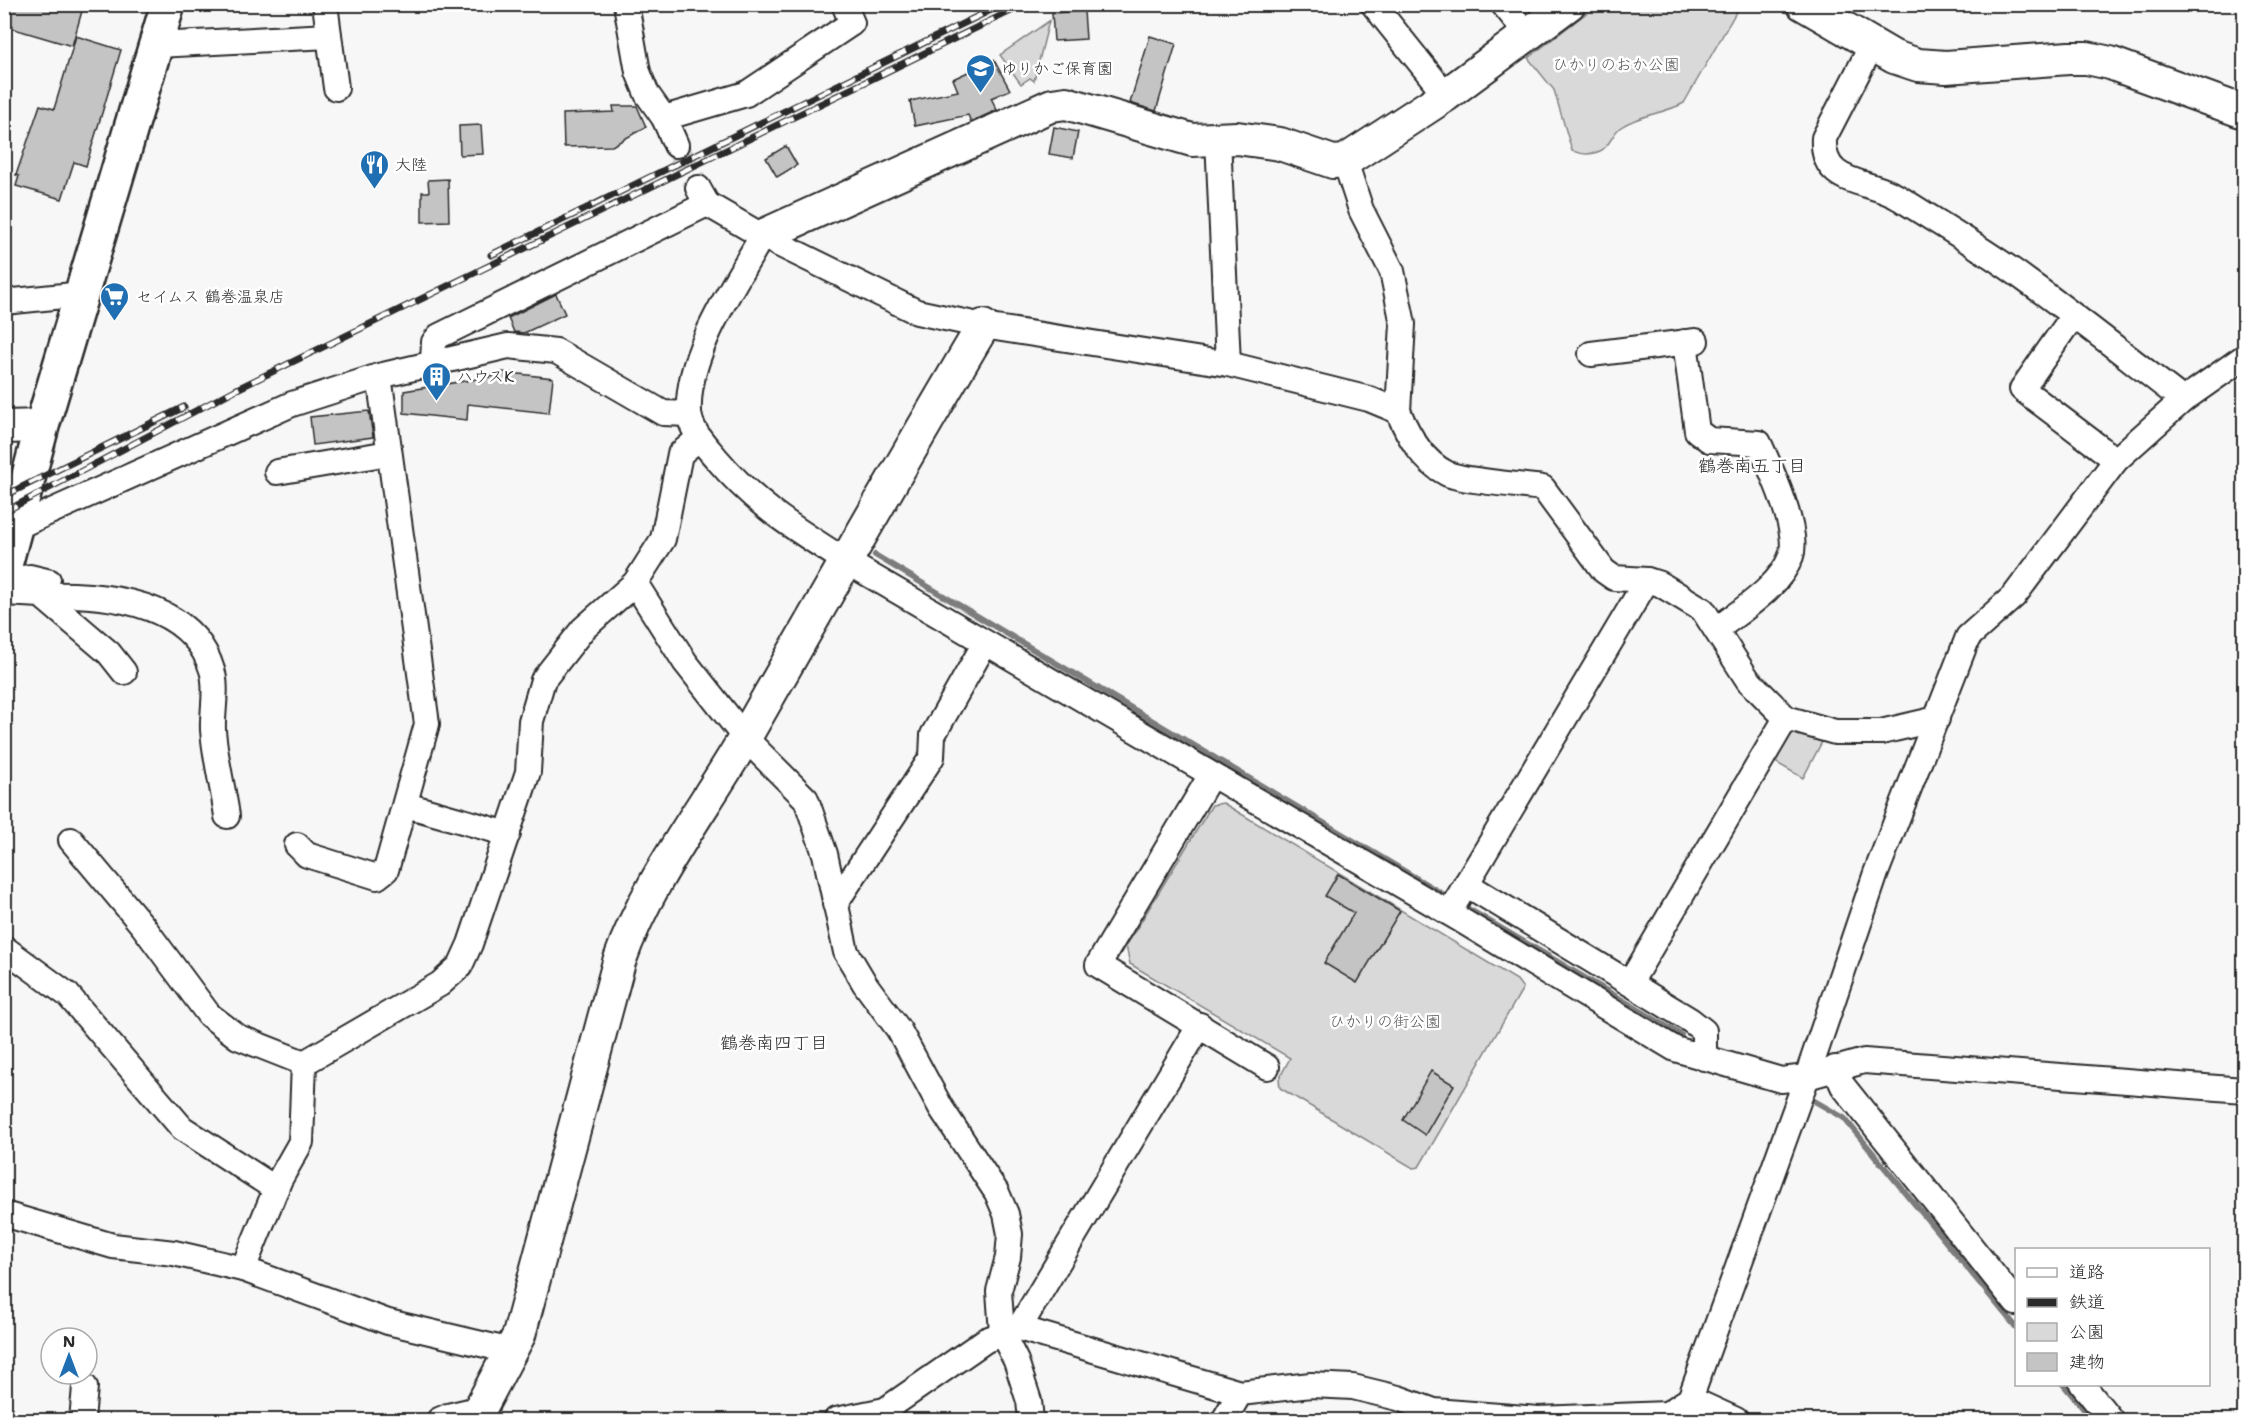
<svg xmlns="http://www.w3.org/2000/svg" width="2249" height="1425" viewBox="0 0 2249 1425" font-family="'Shantell Sans','Klee One',sans-serif">
  <rect width="100%" height="100%" fill="#f7f7f7"/>
  <filter id="ink" filterUnits="userSpaceOnUse"><feTurbulence type="fractalNoise" baseFrequency=".0167" numOctaves="2"/><feDisplacementMap in="SourceGraphic" scale="12" xChannelSelector="R" yChannelSelector="G"/><feConvolveMatrix kernelMatrix="1 2 1 2 8 2 1 2 1" color-interpolation-filters="sRGB"/></filter>
  <g filter="url(#ink)">
    <g fill="#d9d9d9" stroke="#828282" stroke-width="1.5">
      <path d="M1597,5H1740L1684,103C1664,114 1640,114 1621,127C1612,133 1610,147 1600,151C1589,156 1583,154 1572,151L1554,90L1528,58Z"/>
      <polygon points="1049,21 1034,81 1030,78 1021,84 1000,55"/>
      <polygon points="1787,731 1825,736 1803,778 1770,759"/>
      <polygon points="1223,803 1517,980 1523,988 1419,1167 1413,1168 1280,1088 1279,1079 1290,1058 1130,964 1126,946 1212,805"/>
    </g>
    <g fill="none" stroke-linecap="round" stroke-linejoin="round">
      <g stroke="#7b7b7b" stroke-width="6">
        <polyline points="875,555 1451,899"/>
        <polyline points="1460,904 1681,1035"/>
        <polyline points="1811,1099 1844,1118 2016,1327"/>
        <polyline points="2063,1384 2093,1420"/>
      </g>
    </g>
    <g fill="#c4c4c4" stroke="#2b2b2b" stroke-width="1.5">
      <polygon points="4,4 84,4 72,46 4,26"/>
      <polygon points="1084,11 1086,39 1054,41 1052,13"/>
      <polygon points="76,36 121,50 86,166 74,162 62,199 16,186 19,176 16,175 40,105 54,109"/>
      <polygon points="1150,36 1176,44 1156,111 1130,103"/>
      <polygon points="994,60 1010,90 991,98 997,110 971,122 968,115 915,126 910,101 958,91 953,79"/>
      <polygon points="613,106 637,106 646,127 612,146 564,147 563,114 614,112"/>
      <polygon points="481,125 483,154 460,155 459,126"/>
      <polygon points="1054,127 1078,132 1073,158 1049,154"/>
      <polygon points="786,146 797,165 777,177 766,158"/>
      <polygon points="448,179 449,221 422,222 422,192 429,192 428,180"/>
      <polygon points="556,294 565,314 524,333 514,332 508,318"/>
      <polygon points="502,372 553,378 549,413 468,404 467,420 404,413 404,391 501,375"/>
      <polygon points="369,411 373,437 313,445 310,417"/>
      <polygon points="1338,874 1400,911 1357,983 1324,963 1354,913 1325,896"/>
      <polygon points="1431,1071 1454,1085 1425,1135 1403,1120"/>
    </g>
    <g fill="none" stroke-linecap="round" stroke-linejoin="round">
      <polyline stroke="#cecece" stroke-width="24" stroke-dasharray="24 12" stroke-linecap="butt" points="676,145 698,188"/>
      <defs>
        <polyline id="pedestrian" points="4,578 30,574 51,579"/>
        <g id="minor">
          <polyline points="325,4 336,88"/>
          <polyline points="626,4 638,72 647,94 664,118 676,145"/>
          <polyline points="1373,4 1446,95"/>
          <polyline points="1503,4 1528,35"/>
          <polyline points="157,45 329,36"/>
          <path d="M1872,45L1824,138C1821,188 1870,178 1901,199C1943,226 1987,251 2027,281C2080,319 2131,360 2183,400"/>
          <polyline points="664,118 746,94 852,23 844,4"/>
          <polyline points="1218,138 1228,364"/>
          <polyline points="1345,161 1361,210 1392,271 1403,324 1398,411"/>
          <path d="M698,188L707,204L762,236L917,312L983,326L1228,364L1369,399L1398,411C1408,435 1422,461 1446,473C1460,481 1523,485 1543,488L1604,571L1614,578L1647,580L1660,584L1703,610L1748,680L1786,718L1835,732H1881L1937,719"/>
          <path d="M762,236C734,286 686,354 689,412C690,430 705,445 716,458C757,506 792,527 844,560L1449,913L1675,1049L1781,1080L1807,1077L1864,1061L2244,1090"/>
          <polyline points="4,302 83,294"/>
          <polyline points="2073,316 2022,389 2116,460"/>
          <path d="M1685,342L1697,431L1709,440L1759,443C1770,467 1800,531 1791,556C1780,587 1741,610 1716,630"/>
          <polyline points="1591,354 1696,341"/>
          <polyline points="433,362 434,342 439,336 707,204"/>
          <polyline points="277,472 389,453"/>
          <polyline points="16,527 292,404 379,376 508,346 556,351 663,413 689,414"/>
          <polyline points="635,583 685,662 745,738 806,799 825,854 846,952 865,984 899,1030 941,1108 997,1193 1006,1214 1010,1234 1008,1257 999,1291 1002,1333 1016,1361 1029,1401 1031,1420"/>
          <polyline points="4,593 41,595 109,653 124,672"/>
          <path d="M41,595C103,593 191,600 212,670C218,688 212,711 213,730C215,758 223,787 227,816"/>
          <polyline points="1211,775 1098,965 1267,1067"/>
          <polyline points="406,805 508,834"/>
          <polyline points="71,840 143,926 209,1015 238,1037 304,1063"/>
          <polyline points="297,845 307,855 377,877 386,870 427,724 379,376"/>
          <polyline points="1466,884 1690,1020 1704,1031 1704,1058"/>
          <polyline points="835,904 932,757 933,735 985,643"/>
          <polyline points="1449,913 1647,580"/>
          <polyline points="4,948 68,995 182,1128 276,1189"/>
          <polyline points="1630,983 1786,718"/>
          <polyline points="304,1063 440,984 460,966 470,944 528,772 531,721 543,680 583,629 635,583 663,539 680,454 699,438"/>
          <polyline points="1835,1068 1843,1086 2016,1303"/>
          <polyline points="4,1214 113,1246 174,1253 243,1269 388,1322 511,1351"/>
          <polyline points="243,1269 280,1179 301,1142 304,1063"/>
          <polyline points="1019,1328 1200,1025"/>
          <polyline points="2082,1384 2111,1420"/>
          <polyline points="1690,1399 1736,1420"/>
          <polyline points="82,1420 85,1387"/>
          <polyline points="439,1420 448,1416 478,1409"/>
          <polyline points="836,1420 885,1410 986,1340 1019,1328 1240,1393"/>
          <polyline points="1224,1420 1240,1393 1311,1385 1353,1387 1398,1398 1434,1411 1538,1419 1667,1414 1690,1399 1807,1077 1876,873 1968,637 2014,596 2116,460 2183,400 2244,357"/>
        </g>
        <g id="tertiary">
          <polyline points="1803,4 1894,57 1918,65 1946,67 2069,58 2087,58 2110,63 2244,112"/>
          <polyline points="762,236 1052,105 1066,103 1192,140 1237,138 1280,144 1333,162 1345,161 1446,95 1569,4"/>
          <polyline points="4,427 42,426"/>
          <path d="M474,1420L519,1335L619,962C647,881 703,810 746,736C824,599 902,462 983,326"/>
        </g>
        <polyline id="secondary" points="4,569 42,426 168,4"/>
      </defs>
      <use href="#pedestrian" stroke="#2b2b2b" stroke-width="22"/>
      <use href="#minor" stroke="#2b2b2b" stroke-width="28"/>
      <use href="#tertiary" stroke="#2b2b2b" stroke-width="36"/>
      <use href="#secondary" stroke="#2b2b2b" stroke-width="38"/>
      <use href="#pedestrian" stroke="#fff" stroke-width="18"/>
      <use href="#minor" stroke="#fff" stroke-width="24"/>
      <use href="#tertiary" stroke="#fff" stroke-width="32"/>
      <use href="#secondary" stroke="#fff" stroke-width="33"/>
      <defs>
        <g id="rail">
          <polyline points="491,255 1003,4"/>
          <polyline points="4,496 184,407"/>
          <polyline points="4,512 235,390 1025,4"/>
        </g>
      </defs>
      <use href="#rail" stroke="#2b2b2b" stroke-width="7"/>
      <use href="#rail" stroke="#fff" stroke-width="4.5" stroke-dasharray="14" stroke-linecap="butt"/>
    </g>
  </g>
  <defs>
    <symbol id="school-pin" viewBox="-11 -11 22 30"><path d="M0 17L-7.5 6A9.5 9.5 0 1 1 7.5 6Z" fill="#1f6fb2" stroke="#fff"/><path d="M0-5L7-2L0 1L-7-2ZM-4 1L0 2.5L4 1V4Q0 6-4 4Z" fill="#fff"/></symbol>
    <symbol id="restaurant-pin" viewBox="-11 -11 22 30"><path d="M0 17L-7.5 6A9.5 9.5 0 1 1 7.5 6Z" fill="#1f6fb2" stroke="#fff"/><path d="M-5-6h1v4h1v-4h1v4h1v-4h1v5L-1.5 .5V6h-2V.5L-5-1ZM5-6V6H3V1.5H1.5Q1.5-4 5-6Z" fill="#fff"/></symbol>
    <symbol id="supermarket-pin" viewBox="-11 -11 22 30"><path d="M0 17L-7.5 6A9.5 9.5 0 1 1 7.5 6Z" fill="#1f6fb2" stroke="#fff"/><path d="M-6-5.5h2.5l.6 2H6L4.5 2H-2.5L-4.4-4H-6ZM-1.5 3.2a1.3 1.3 0 1 0 .1 0ZM3 3.2a1.3 1.3 0 1 0 .1 0Z" fill="#fff"/></symbol>
    <symbol id="building-pin" viewBox="-11 -11 22 30"><path d="M0 17L-7.5 6A9.5 9.5 0 1 1 7.5 6Z" fill="#1f6fb2" stroke="#fff"/><path d="M-4-6H4V6H1V3H-1V6H-4ZM-2.5-4.3h1.7v1.8h-1.7ZM.8-4.3h1.7v1.8H.8ZM-2.5-1h1.7V.8h-1.7ZM.8-1h1.7V.8H.8Z" fill="#fff"/></symbol>
  </defs>
  <g fill-rule="evenodd">
    <use href="#school-pin" x="964" y="52" width="33" height="45"/>
    <use href="#restaurant-pin" x="358" y="148" width="33" height="45"/>
    <use href="#supermarket-pin" x="98" y="280" width="33" height="45"/>
    <use href="#building-pin" x="420" y="360" width="33" height="45"/>
  </g>
  <g text-anchor="middle" dominant-baseline="central" stroke-width="5" stroke-linejoin="round" paint-order="stroke">
    <g font-size="16" fill="#565656" stroke="#fff">
      <text x="1616" y="64">ひかりのおか公園</text>
      <text x="1385" y="1021">ひかりの街公園</text>
    </g>
    <g font-size="16" fill="#2b2b2b" stroke="#fff" text-anchor="start">
      <text x="1001" y="68">ゆりかご保育園</text>
      <text x="395" y="164">大陸</text>
      <text x="136" y="296">セイムス 鶴巻温泉店</text>
      <text x="457" y="376">ハウスK</text>
    </g>
    <g font-size="18" fill="#2b2b2b" stroke="#fff">
      <text x="1752" y="466">鶴巻南五丁目</text>
      <text x="774" y="1043">鶴巻南四丁目</text>
    </g>
  </g>
  <rect width="2249" height="1425" fill="none" stroke="#fff" stroke-width="24"/>
  <rect x="12" y="12" width="2225" height="1401" fill="none" stroke="#2b2b2b" stroke-width="2" filter="url(#ink)"/>
  <rect x="2015" y="1248" width="195" height="138" fill="#ffffff" stroke="#aaaaaa" stroke-width="1.5"/>
  <rect x="2027" y="1268" width="30" height="9" fill="#ffffff" stroke="#aaaaaa" stroke-width="1.5"/>
  <text x="2069" y="1278" font-size="18" fill="#2b2b2b">道路</text>
  <rect x="2027" y="1298" width="30" height="9" fill="#2b2b2b" stroke="#aaaaaa" stroke-width="1.5"/>
  <text x="2069" y="1308" font-size="18" fill="#2b2b2b">鉄道</text>
  <rect x="2027" y="1323" width="30" height="18" fill="#d9d9d9" stroke="#aaaaaa" stroke-width="1.5"/>
  <text x="2069" y="1338" font-size="18" fill="#2b2b2b">公園</text>
  <rect x="2027" y="1353" width="30" height="18" fill="#c4c4c4" stroke="#aaaaaa" stroke-width="1.5"/>
  <text x="2069" y="1368" font-size="18" fill="#2b2b2b">建物</text>
  <g transform="translate(69 1356)"><circle r="28" fill="#ffffff" stroke="#aaaaaa" stroke-width="1.5"/>
  <path d="M0-4.5L10 22L0 15L-10 22Z" fill="#1f6fb2"/>
  <text y="-9" font-size="16" font-weight="bold" text-anchor="middle" fill="#2b2b2b">N</text>
  </g>
</svg>
